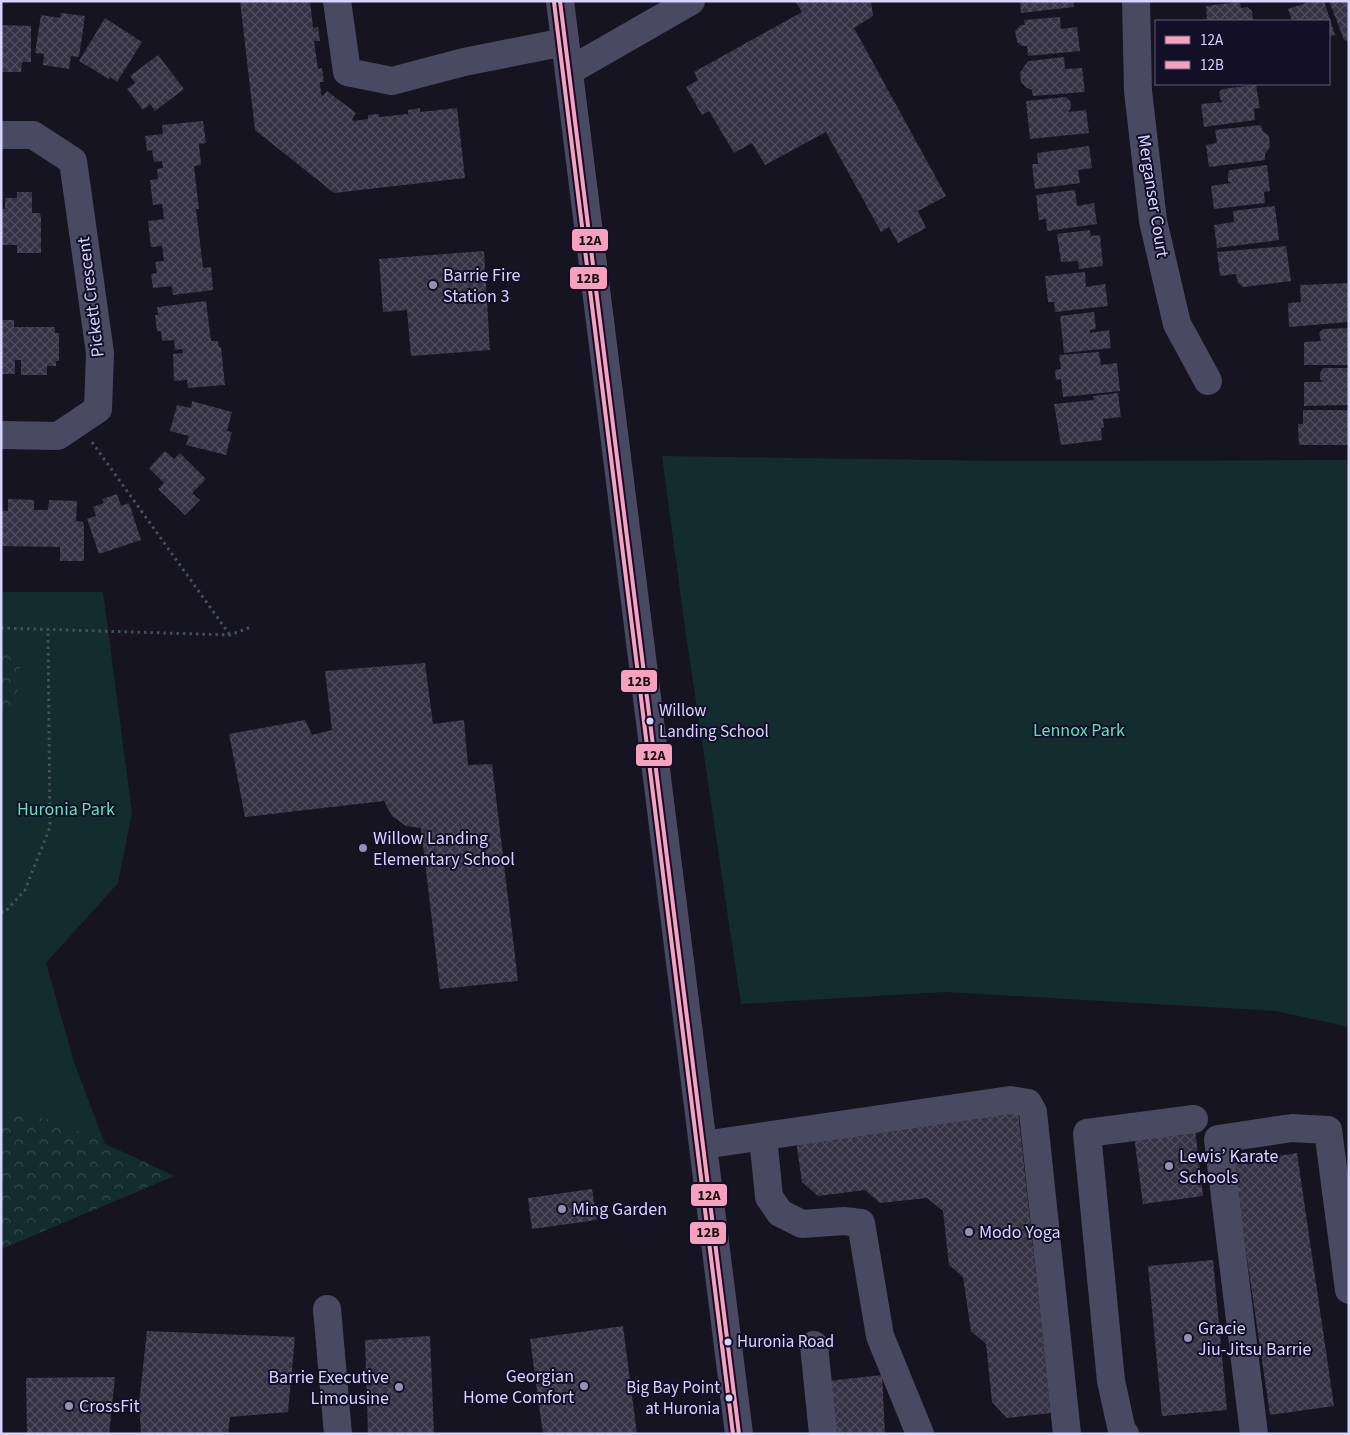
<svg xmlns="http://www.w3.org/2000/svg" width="1350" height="1435" viewBox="0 0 1350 1435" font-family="'Source Sans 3',sans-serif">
  <defs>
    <pattern id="forest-crowns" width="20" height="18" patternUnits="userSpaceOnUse" patternTransform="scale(1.25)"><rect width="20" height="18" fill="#132c2d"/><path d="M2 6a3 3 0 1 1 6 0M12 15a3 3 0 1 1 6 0" fill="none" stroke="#354a4c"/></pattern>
    <pattern id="building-cross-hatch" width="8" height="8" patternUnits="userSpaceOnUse" patternTransform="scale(1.25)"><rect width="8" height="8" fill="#343243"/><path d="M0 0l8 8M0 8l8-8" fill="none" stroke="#514f5f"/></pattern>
  </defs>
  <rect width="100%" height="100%" fill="#161421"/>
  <g fill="#132c2d">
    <polygon points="662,456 1011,461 1349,460 1349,1027 1276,1011 945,992 741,1004 685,628"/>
    <polygon points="1,592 103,592 132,813 118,883 46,963 74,1062 105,1144 174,1176 1,1249"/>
  </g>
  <g fill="url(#forest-crowns)">
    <polygon points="1,653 22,653 14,719 1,720"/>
    <polygon points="1,1114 54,1120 174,1176 1,1249"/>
  </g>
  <g fill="url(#building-cross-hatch)">
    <polygon points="240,1 310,1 313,28 318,27 320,41 314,41 318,69 322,68 324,82 320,82 321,94 323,96 327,91 356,113 352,119 354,121 368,119 368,115 379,114 379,117 408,114 408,110 420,108 420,112 457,108 465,178 334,193 255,130"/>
    <polygon points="795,1 871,1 873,16 854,28 946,196 918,211 926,228 898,243 889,227 881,232 826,132 765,165 752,143 734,153 709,111 702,115 686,87 698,80 694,72 802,12"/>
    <polygon points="1020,1 1073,1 1074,7 1021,13"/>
    <polygon points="1306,1 1324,1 1335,35 1329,37 1329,21 1292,21 1288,9 1306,3"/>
    <polygon points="1329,1 1349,1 1349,42 1344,40"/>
    <polygon points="1240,2 1241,8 1247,7 1252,11 1253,21 1197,21 1207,19 1206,6"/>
    <polygon points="61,13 85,16 79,57 71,56 69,69 43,65 44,54 35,53 41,15 60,18"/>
    <polygon points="1060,17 1061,29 1077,27 1080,51 1028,56 1027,46 1022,46 1017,42 1015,31 1021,25 1025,25 1024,20"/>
    <polygon points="105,18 142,42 117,82 110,77 109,79 79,61"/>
    <polygon points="1,25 31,26 31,62 22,62 21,72 1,72"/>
    <polygon points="158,55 184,89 155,111 150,104 143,110 127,89 135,83 130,76"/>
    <polygon points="1064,57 1065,69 1082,68 1085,92 1033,96 1032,90 1027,88 1021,82 1020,73 1025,65 1029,61"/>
    <polygon points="1256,85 1260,108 1254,109 1255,120 1204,127 1201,104 1223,102 1220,99 1219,92 1222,89"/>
    <polygon points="1066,97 1071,102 1071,108 1068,112 1086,110 1089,133 1030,139 1026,101"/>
    <polygon points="203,121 206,143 199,144 201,165 194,166 199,209 196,209 203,268 211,267 213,290 173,295 172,286 153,288 151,274 157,273 155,262 164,261 162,246 151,247 148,221 164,219 162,204 153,205 150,180 158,179 157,169 163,168 162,161 154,162 152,150 147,151 145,136 163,134 162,125"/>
    <polygon points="1261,125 1262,130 1269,136 1270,147 1265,154 1265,160 1209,167 1206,145 1217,143 1215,130"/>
    <polygon points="1089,146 1092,168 1078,170 1080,183 1035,189 1032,164 1038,164 1037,153"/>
    <polygon points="1267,165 1270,191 1264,192 1265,203 1214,209 1211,186 1231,183 1228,181 1228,173 1230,170"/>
    <polygon points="1075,190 1077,206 1094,203 1097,224 1047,231 1046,219 1039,220 1036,195"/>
    <polygon points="17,192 32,192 32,213 40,213 41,218 41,253 17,253 17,245 1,245 1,209 5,209 5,198 17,198"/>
    <polygon points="1275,206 1279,240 1217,248 1214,225 1234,222 1233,211"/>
    <polygon points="1090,230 1091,236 1100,235 1103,266 1079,269 1078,261 1061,262 1057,234"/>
    <polygon points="1286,246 1291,281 1243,287 1238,283 1236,274 1220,276 1217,252"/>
    <polygon points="484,251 490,350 411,356 407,310 383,312 379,259"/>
    <polygon points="1085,272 1086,285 1085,287 1105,284 1108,306 1055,312 1054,302 1048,302 1045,276"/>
    <polygon points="1349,283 1349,322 1289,327 1288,303 1301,302 1300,285"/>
    <polygon points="206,301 211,341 218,341 219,347 221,347 225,385 188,388 187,380 174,381 173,354 183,353 182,349 175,350 174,340 162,341 161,331 157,331 155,315 158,315 157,307"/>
    <polygon points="1094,312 1096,329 1090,330 1090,333 1109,330 1111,348 1064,353 1060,316"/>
    <polygon points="1,320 14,320 14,327 55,327 55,333 59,333 59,361 56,361 56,366 47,366 47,375 21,375 21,360 15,360 15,374 1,374"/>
    <polygon points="1349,328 1349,365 1304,365 1304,342 1321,341 1319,333 1323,329"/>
    <polygon points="1099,352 1101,365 1117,363 1120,391 1063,397 1061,379 1056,380 1055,370 1061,369 1059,355"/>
    <polygon points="1323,368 1349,368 1349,405 1304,406 1304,382 1323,382 1320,379 1320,373"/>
    <polygon points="1118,393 1121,417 1103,419 1104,427 1101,428 1102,440 1061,445 1054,404 1094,400 1093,396"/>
    <polygon points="192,401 232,412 227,431 232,432 226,455 186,445 189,436 170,431 177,405 191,408"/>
    <polygon points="1303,410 1349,410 1349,445 1299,445 1298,424 1303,424"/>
    <polygon points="165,451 174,459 180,453 206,479 192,493 200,500 185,515 158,489 164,483 149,468"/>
    <polygon points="117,494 121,506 129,503 141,540 99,554 87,519 96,516 93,507 104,503 102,499"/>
    <polygon points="8,499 34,500 34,510 48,510 49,500 77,501 76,521 83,522 84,527 84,561 60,561 60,547 1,546 1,511 8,511"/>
    <polygon points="425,663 433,724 464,720 468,765 492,764 518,981 440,989 421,828 406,826 392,816 384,801 245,817 229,734 305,720 312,735 332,730 325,671"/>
    <polygon points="1018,1110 1051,1413 1007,1418 992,1402 986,1344 971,1331 963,1277 949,1265 943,1211 927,1198 880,1203 865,1190 818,1196 802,1182 795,1134"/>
    <polygon points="1195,1129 1203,1196 1143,1204 1134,1136"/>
    <polygon points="1297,1153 1334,1406 1270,1415 1233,1163"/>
    <polygon points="592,1189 597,1220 532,1229 528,1198"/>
    <polygon points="1213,1260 1227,1410 1162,1416 1148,1266"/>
    <polygon points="623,1326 637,1434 543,1434 530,1339"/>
    <polygon points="147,1331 295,1337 288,1412 230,1417 228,1434 141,1434 139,1403"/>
    <polygon points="430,1336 434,1434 368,1434 365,1340"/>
    <polygon points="882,1375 885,1433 831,1434 827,1381"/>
    <polygon points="115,1377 109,1434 27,1434 26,1378"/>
  </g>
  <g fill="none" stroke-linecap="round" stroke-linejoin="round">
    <g stroke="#44505f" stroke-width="3" stroke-dasharray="2.5 4" stroke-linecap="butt">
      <polyline points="92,442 230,635"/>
      <polyline points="1,628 230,635 251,627"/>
      <polyline points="1,912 5,912 25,890 50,827 48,629"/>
    </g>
    <g stroke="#4a4962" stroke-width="28">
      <polyline points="337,1 347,72 392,81 464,62 565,42"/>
      <polyline points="560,1 739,1434"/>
      <polyline points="1136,1 1138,91 1153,221 1177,324 1208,381"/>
      <polyline points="569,71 691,1"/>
      <polyline points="1,135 33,135 73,161 100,353 98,409 58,436 1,435"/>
      <polyline points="763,1137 769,1197 780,1213 802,1224 844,1221 861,1223 880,1336 920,1434"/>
      <polyline points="703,1145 1010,1100 1028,1103 1033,1112 1067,1434"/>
      <polyline points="327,1309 338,1434"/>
      <polyline points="814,1345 823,1434"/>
      <polyline points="1125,1434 1122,1431 1111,1381 1087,1133 1194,1119"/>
      <polyline points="1254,1434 1218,1139 1292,1128 1328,1130 1349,1290"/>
    </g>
    <defs>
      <polyline id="bus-1" points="560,1 739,1434"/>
      <polyline id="bus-2" points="554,2 733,1434"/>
    </defs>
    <use href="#bus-1" stroke="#130f26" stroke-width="8"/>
    <use href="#bus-2" stroke="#130f26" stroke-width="8"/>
    <use href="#bus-1" stroke="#f8a1be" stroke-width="4"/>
    <use href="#bus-2" stroke="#f8a1be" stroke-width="4"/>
  </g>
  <g fill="#9591b1" stroke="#130f26" stroke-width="2">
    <circle cx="433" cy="285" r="5"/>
    <circle cx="363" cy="848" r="5"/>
    <circle cx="1169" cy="1166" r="5"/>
    <circle cx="562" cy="1209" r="5"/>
    <circle cx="969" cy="1232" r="5"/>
    <circle cx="1188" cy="1338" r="5"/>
    <circle cx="584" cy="1386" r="5"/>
    <circle cx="399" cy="1387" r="5"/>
    <circle cx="69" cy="1406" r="5"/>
  </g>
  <g fill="#d9d4ff" stroke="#130f26" stroke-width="2">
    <circle cx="650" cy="721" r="4.5"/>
    <circle cx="728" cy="1342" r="4.5"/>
    <circle cx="729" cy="1398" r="4.5"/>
  </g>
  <g text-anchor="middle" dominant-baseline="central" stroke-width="4" stroke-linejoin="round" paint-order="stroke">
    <g font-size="17" fill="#d9d4ff" stroke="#130f26" text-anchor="start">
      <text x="659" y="711">Willow<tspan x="659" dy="21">Landing School</tspan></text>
      <text x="737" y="1342">Huronia Road</text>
      <text x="720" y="1388" text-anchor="end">Big Bay Point<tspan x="720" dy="21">at Huronia</tspan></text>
    </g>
    <g font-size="18" fill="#d9d4ff" stroke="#130f26">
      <text transform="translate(1153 196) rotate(81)">Merganser Court</text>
      <text transform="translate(91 297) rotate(-97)">Pickett Crescent</text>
    </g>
    <g font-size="18" fill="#d9d4ff" stroke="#130f26" text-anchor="start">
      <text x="443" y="275">Barrie Fire<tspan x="443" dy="21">Station 3</tspan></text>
      <text x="373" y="838">Willow Landing<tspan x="373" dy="21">Elementary School</tspan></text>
      <text x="1179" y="1156">Lewis’ Karate<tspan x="1179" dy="21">Schools</tspan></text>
      <text x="572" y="1209">Ming Garden</text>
      <text x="979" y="1232">Modo Yoga</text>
      <text x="1198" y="1328">Gracie<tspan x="1198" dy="21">Jiu-Jitsu Barrie</tspan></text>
      <text x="574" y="1376" text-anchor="end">Georgian<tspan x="574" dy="21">Home Comfort</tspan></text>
      <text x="389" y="1377" text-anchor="end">Barrie Executive<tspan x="389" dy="21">Limousine</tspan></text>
      <text x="79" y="1406">CrossFit</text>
    </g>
    <g font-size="18" fill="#5fe0c0" stroke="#130f26">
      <text x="1079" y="730">Lennox Park</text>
      <text x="66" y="809">Huronia Park</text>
    </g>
  </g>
  <g stroke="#130f26" stroke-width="2">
    <rect x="571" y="228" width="38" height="24" rx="5" fill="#f8a1be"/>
    <rect x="569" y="266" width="39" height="24" rx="5" fill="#f8a1be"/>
    <rect x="620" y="669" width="38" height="24" rx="5" fill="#f8a1be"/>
    <rect x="635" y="743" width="38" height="24" rx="5" fill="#f8a1be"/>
    <rect x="690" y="1183" width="38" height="24" rx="5" fill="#f8a1be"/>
    <rect x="689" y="1221" width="38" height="24" rx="5" fill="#f8a1be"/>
  </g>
  <g font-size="14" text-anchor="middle" font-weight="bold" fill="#111">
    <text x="590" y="245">12A</text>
    <text x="588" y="283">12B</text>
    <text x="639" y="686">12B</text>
    <text x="654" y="760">12A</text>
    <text x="709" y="1200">12A</text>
    <text x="708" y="1237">12B</text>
  </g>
  <rect width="1350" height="1435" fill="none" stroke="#d9d4ff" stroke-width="5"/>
  <rect x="1155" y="20" width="175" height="65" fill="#130f26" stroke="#625e7d"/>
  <rect x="1165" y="36" width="25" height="8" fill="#f8a1be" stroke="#625e7d"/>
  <text x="1200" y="45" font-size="15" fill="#d9d4ff">12A</text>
  <rect x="1165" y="61" width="25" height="8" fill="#f8a1be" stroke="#625e7d"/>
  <text x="1200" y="70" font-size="15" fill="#d9d4ff">12B</text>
</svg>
